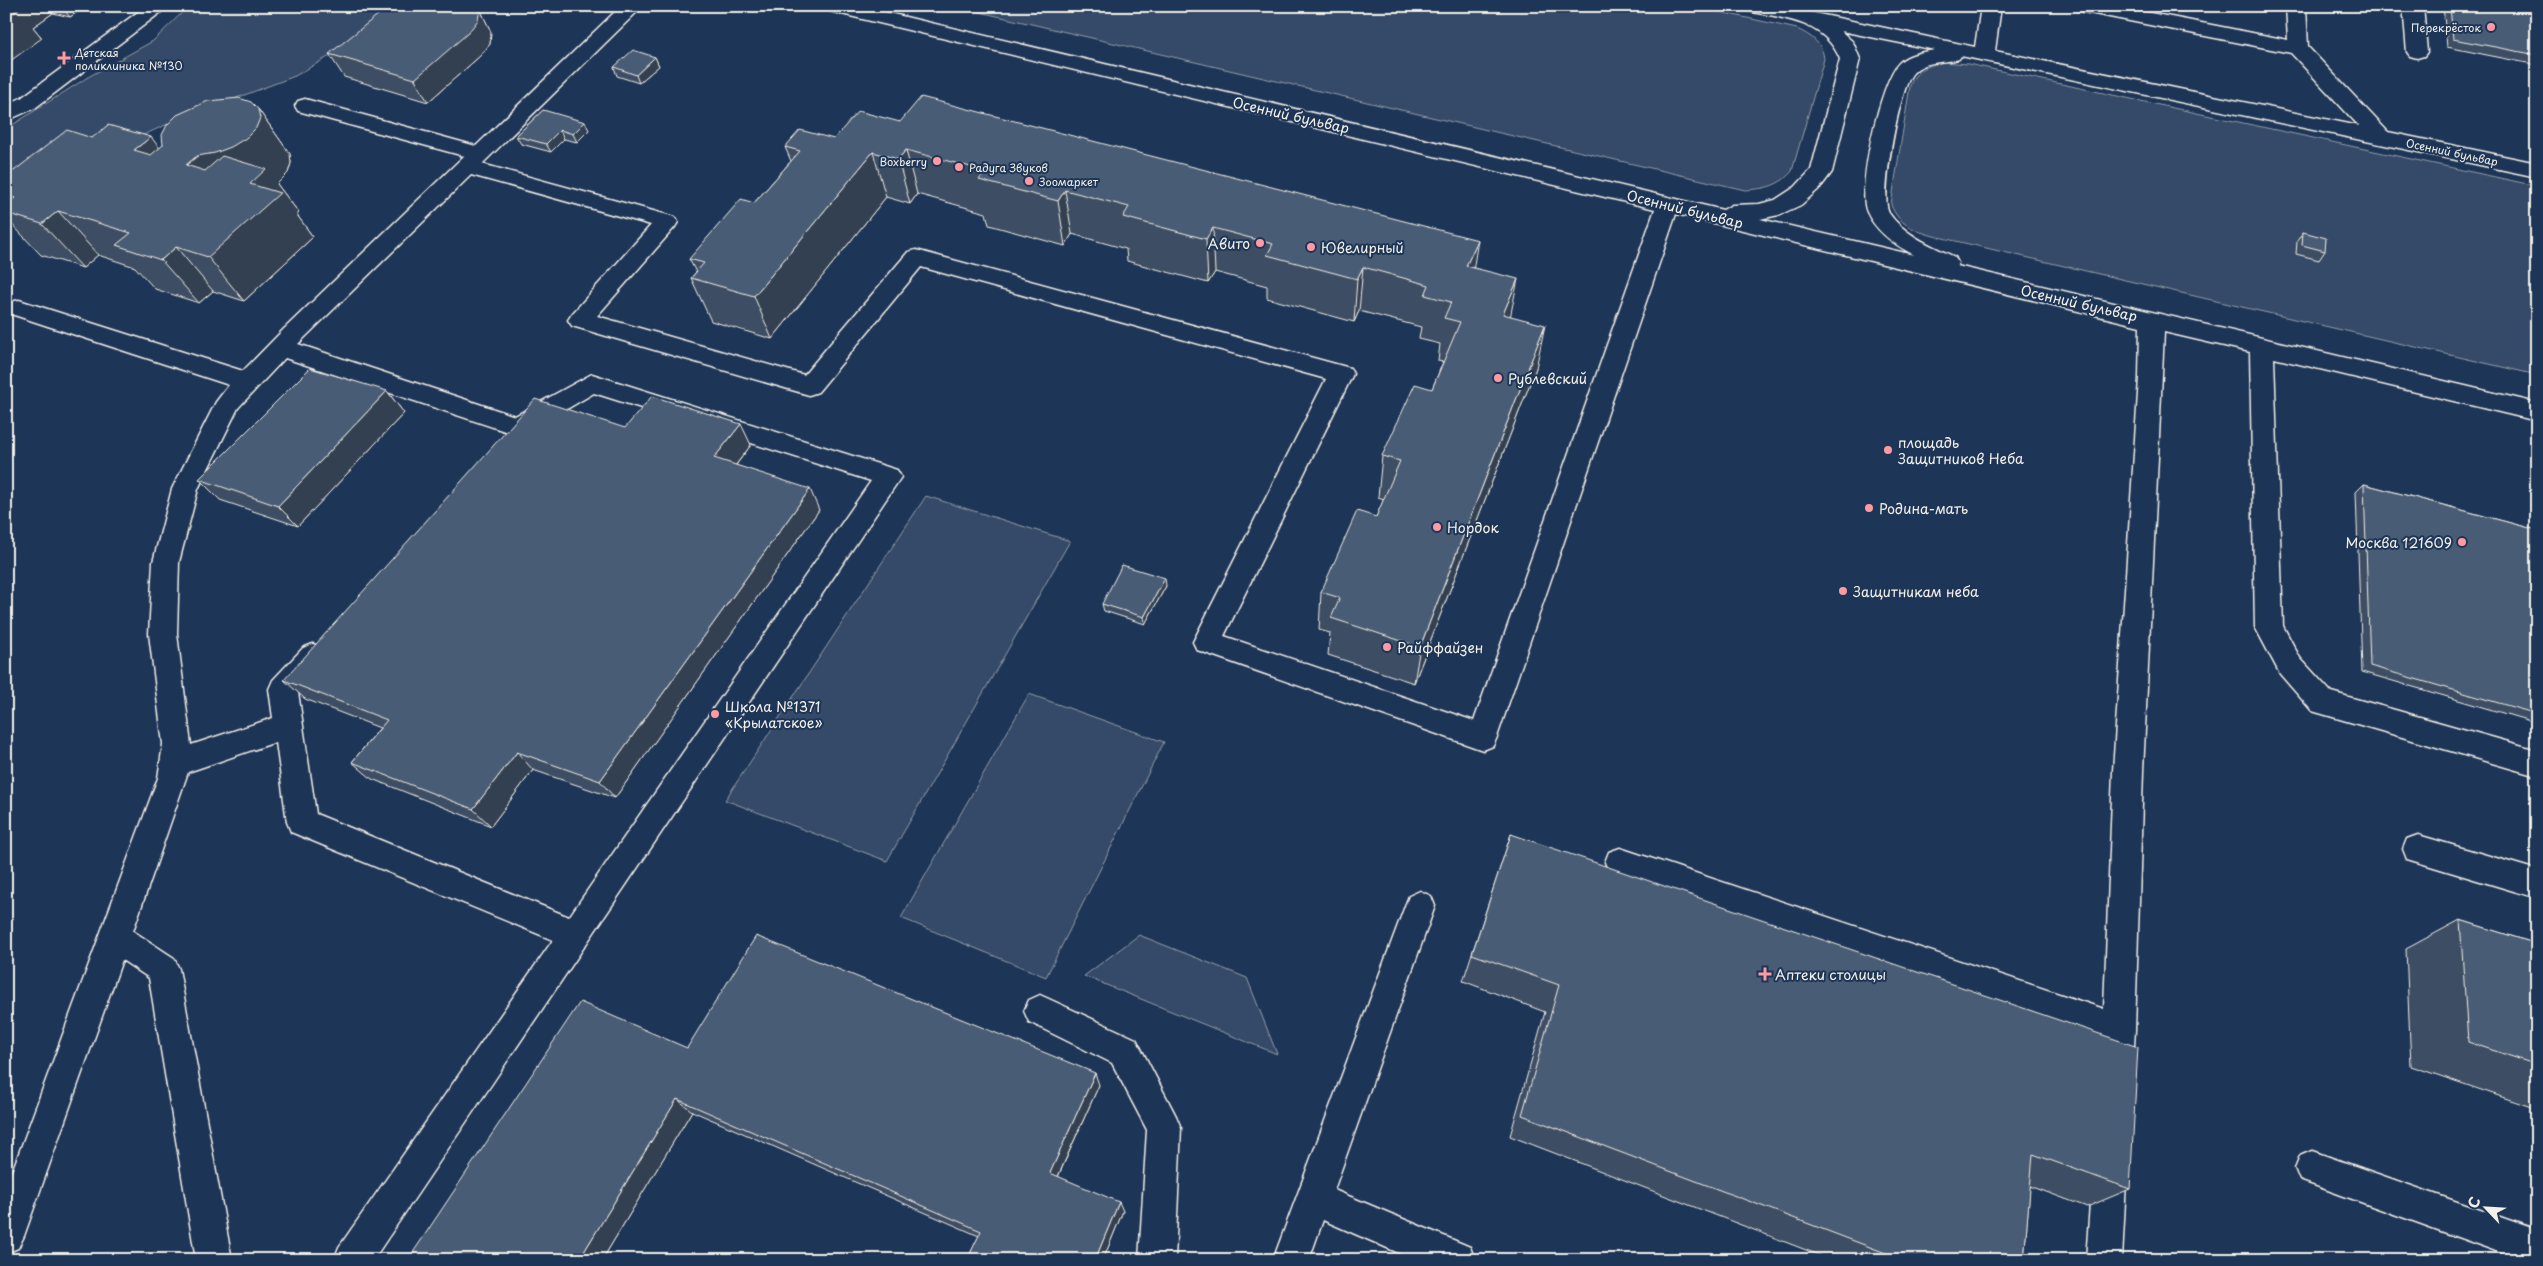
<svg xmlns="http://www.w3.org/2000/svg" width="2543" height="1266" viewBox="0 0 2543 1266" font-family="'Playpen Sans',sans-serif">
  <rect width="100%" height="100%" fill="#1d3557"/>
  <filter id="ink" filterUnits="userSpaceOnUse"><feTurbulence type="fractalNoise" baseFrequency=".02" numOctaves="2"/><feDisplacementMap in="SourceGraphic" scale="10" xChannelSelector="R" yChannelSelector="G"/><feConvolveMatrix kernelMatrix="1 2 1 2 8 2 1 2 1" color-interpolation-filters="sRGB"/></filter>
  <g filter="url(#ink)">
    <g fill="#354a67" stroke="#949ea8">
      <polygon points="189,6 417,6 295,76 170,123 48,178 6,169 6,129 88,77 153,41"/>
      <path d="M954,6H1693L1797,29C1810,35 1823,43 1824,59L1792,171C1780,186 1764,189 1745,190Z"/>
      <path d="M1943,62L1968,64L2537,186V375L1934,236C1915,231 1898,224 1891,205L1910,86C1915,70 1927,66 1943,62Z"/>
      <polygon points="926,496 1070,541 887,861 725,800"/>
      <polygon points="1029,694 1164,742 1046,977 901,918"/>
      <polygon points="1139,935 1247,978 1277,1054 1084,976"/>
    </g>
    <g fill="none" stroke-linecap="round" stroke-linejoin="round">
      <defs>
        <g id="minor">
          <polygon points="146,6 169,6 35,108 6,121 6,105 21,98"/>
          <path d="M621,6H643L482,164L675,217L678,222L675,227L597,316L804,375L908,252L916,250L1350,368L1353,374L1224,636L1474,721L1655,209L833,12L826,10L823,6H859L1723,210L1732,205L1759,204L1775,200L1795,187L1811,170L1840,59C1823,18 1781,19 1744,10L1741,6H1781L1975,47L1981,6H2001L1995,51L2359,126L2291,53L2084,12L2077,10L2074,6H2115L2288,40L2286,6H2306L2308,47L2388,132L2537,163V177L1961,56L1959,59C1944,63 1925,60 1913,73C1900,86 1879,197 1889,213C1903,234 1933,247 1955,257L1958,263L1957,266L2537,403V421L2274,358L2283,626L2300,658L2331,692L2537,750V776L2312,711L2280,674L2255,627L2250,352L2164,332L2143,771L2135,1030L2132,1078L2127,1090L2115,1095L2103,1090L2098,1078L2102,1040L1620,876L1609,872L1605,862L1609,852L1620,848L2104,1009L2113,771L2139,378L2140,326L1676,214L1497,737L1493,746L1483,750L1197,650L1193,642L1326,379L921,267L818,392L809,395L572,326L568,320L572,314L651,225L471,175L298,344L515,416L592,374L897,470L901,477L373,1260H334L339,1247L553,940L291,832L287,822L276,742L188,772L133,931L174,958L179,969L232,1260H196L149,978L122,960L24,1236L18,1248L6,1253V1188L158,778L163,744L149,634L153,562L172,489L216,402L229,385L11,314L7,308L11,302L19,300L243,371L284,329L464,156L298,111L295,106L298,101L305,99L476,146ZM1841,31L1935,50C1923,52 1908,54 1899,63C1881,80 1856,190 1867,212C1876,232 1895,245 1914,255L1760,219L1779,215L1801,205L1820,188L1832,172L1860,59L1853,42ZM285,358L517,435L526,433L594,393L871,481L569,917L316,814L298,692L323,664L327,656L323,648L313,644L303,648L273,680L269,689L273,718L191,745L177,634L179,562L198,489L238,408Z"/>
          <polygon points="2403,6 2423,6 2427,52 2424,56 2417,58 2410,56 2407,52"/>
          <polygon points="2418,835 2537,870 2537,898 2407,859 2403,849 2407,839"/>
          <polygon points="1420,891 1431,896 1435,906 1334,1190 1470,1247 1475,1260 1415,1260 1323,1220 1309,1260 1273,1260 1405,906 1409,896"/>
          <polygon points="1040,995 1136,1039 1176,1116 1181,1128 1175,1260 1139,1260 1147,1130 1112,1063 1029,1022 1024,1011 1029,1000"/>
          <polygon points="2110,1144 2122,1149 2127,1161 2122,1260 2086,1260 2093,1161 2098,1149"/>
          <polygon points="2312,1151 2537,1230 2537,1260 2521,1260 2300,1180 2295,1168 2300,1156"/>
        </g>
      </defs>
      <use href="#minor" stroke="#f4f1e8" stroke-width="3"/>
      <use href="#minor" fill="#1d3557" fill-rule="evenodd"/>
    </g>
    <g fill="#3e4e64" stroke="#f4f1e8">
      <polygon points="6,6 86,6 70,17 53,13 33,27 42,38"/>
      <polygon points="2224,6 2253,6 2250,11"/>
      <polygon points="2443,6 2537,6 2537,65 2447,47"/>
      <polygon points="480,9 491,32 490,44 480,56 428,102 344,77 329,54"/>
      <polygon points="655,57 659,66 639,83 617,76 614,67"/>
      <polygon points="258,109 290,154 291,163 288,173 277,184 299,213 297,215 313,237 244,301 213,291 199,303 155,289 135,267 98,255 83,268 41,255 6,218 6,177 92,138 160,148"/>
      <polygon points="543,110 589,130 577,142 564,139 551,152 521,144 516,136"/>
      <polygon points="900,122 1474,268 1511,316 1536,368 1414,683 1328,655 1330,633 1319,630 1321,592 1376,517 1384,499 1378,497 1382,456 1432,389 1443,362 1438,361 1440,344 1419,339 1421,327 1359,311 1354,322 1267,298 1267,286 1215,272 1208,283 1127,261 1126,249 1072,234 1065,246 989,225 986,213 917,194 910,204 886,197 772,339 711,321 691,278 696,272 689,259 754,203 791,161 785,147 834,139"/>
      <polygon points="2303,232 2325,251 2319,260 2296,254 2297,241"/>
      <polygon points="387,391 404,413 298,526 220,500 199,479"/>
      <polygon points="625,428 751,445 736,465 819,510 615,798 533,770 491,826 372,779 352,762 380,728 305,699 284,680"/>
      <polygon points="2364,484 2537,530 2537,723 2362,672 2356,492"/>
      <polygon points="1166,586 1145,624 1104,611 1102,604"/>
      <polygon points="1511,834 2130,1189 2087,1207 2030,1186 2024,1260 1832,1260 1510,1136 1545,1012 1463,981"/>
      <polygon points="2460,920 2537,944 2537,1109 2411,1066 2406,949"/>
      <polygon points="687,1048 1099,1085 1058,1177 1123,1211 1103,1260 967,1260 979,1236 692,1111 602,1260"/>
    </g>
    <g fill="#324051" stroke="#f4f1e8">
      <polygon points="6,6 48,6 53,13 33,27 42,38 6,64"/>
      <polygon points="61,6 86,6 70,17"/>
      <polygon points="480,9 491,32 490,44 480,56 428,102 415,79"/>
      <polygon points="655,57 659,66 639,83 636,75"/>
      <polygon points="258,109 290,154 291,163 288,173 277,184 299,213 297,215 313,237 244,301 208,257 186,165"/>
      <polygon points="585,122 589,130 577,142 573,134"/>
      <polygon points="560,130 564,139 551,152 546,144"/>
      <polygon points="151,137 186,182 134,150"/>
      <polygon points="906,150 917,194 910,204 898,159"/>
      <polygon points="873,152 886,197 772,339 754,296"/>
      <polygon points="1065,190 1072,234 1065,246 1058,201"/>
      <polygon points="58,211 98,255 83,268 42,224"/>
      <polygon points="1213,228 1215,272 1208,283 1206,239"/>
      <polygon points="1478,240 1471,284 1466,266"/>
      <polygon points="176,247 213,291 199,303 161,260"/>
      <polygon points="1363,267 1359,311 1354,322 1357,279"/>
      <polygon points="1518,279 1509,323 1503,314"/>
      <polygon points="1545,325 1536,368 1414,683 1420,647"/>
      <polygon points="387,391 404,413 298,526 278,506"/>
      <polygon points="741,424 751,445 725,479 714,458"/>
      <polygon points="810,489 819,510 615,798 600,781"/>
      <polygon points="1165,578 1166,586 1145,624 1144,617"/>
      <polygon points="517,752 533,770 491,826 473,809"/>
      <polygon points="1095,1073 1099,1085 1055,1183 1050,1173"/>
      <polygon points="677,1099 692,1111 602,1260 579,1260"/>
      <polygon points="1119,1202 1123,1211 1103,1260 1095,1260"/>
    </g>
    <g fill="#485b74" stroke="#f4f1e8">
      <polygon points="6,6 7,6 19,9 6,18"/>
      <polygon points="390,6 478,6 480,9 478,20 468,33 415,79 329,54 384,10"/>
      <polygon points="2450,6 2537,6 2537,55 2453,39"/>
      <polygon points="633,50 655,57 636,75 614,67"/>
      <polygon points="921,97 1478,240 1466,266 1518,279 1503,314 1545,325 1420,647 1331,618 1340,598 1321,592 1357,511 1376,517 1400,461 1382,456 1415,384 1432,389 1460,322 1444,318 1451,302 1425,295 1429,285 1363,267 1357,279 1267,255 1273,244 1213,228 1206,239 1123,217 1129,207 1065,190 1058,201 979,180 986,171 906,150 898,159 873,152 754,296 691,278 704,263 689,259 741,199 754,203 800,151 785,147 800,130 834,139 858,111 900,122"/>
      <polygon points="239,98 251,102 258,109 260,118 256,128 246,138 231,147 215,153 197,156 186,165 205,171 222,156 266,169 250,184 280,193 208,257 176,247 161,260 116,245 131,233 58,211 42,224 6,213 6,205 15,198 6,195 6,177 67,130 92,138 108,125 151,137 134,150 151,155 163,145 162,135 167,125 177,115 208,101"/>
      <polygon points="543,110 585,122 573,134 560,130 546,144 516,136"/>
      <polygon points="2303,232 2326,238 2325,251 2302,245"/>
      <polygon points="310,368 387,391 278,506 199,479"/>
      <polygon points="652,396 741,424 714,458 810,489 600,781 517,752 473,809 352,762 387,720 284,680 535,399 625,428"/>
      <polygon points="2364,484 2537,530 2537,714 2370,666"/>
      <polygon points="1122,565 1165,578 1144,617 1102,604"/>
      <polygon points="1511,834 2138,1047 2130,1189 2033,1154 2024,1260 1904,1260 1522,1115 1559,985 1472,954"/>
      <polygon points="2460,920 2537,944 2537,1065 2468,1042"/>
      <polygon points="756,936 1095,1073 1050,1173 1119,1202 1095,1260 967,1260 981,1231 677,1099 579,1260 408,1260 580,1002 687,1048"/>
    </g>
  </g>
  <g fill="#ff9aa2" stroke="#1d3557" stroke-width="2">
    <circle cx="2491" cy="27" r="5"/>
    <path d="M61.5 50.5h5v5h5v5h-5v5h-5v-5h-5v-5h5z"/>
    <circle cx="937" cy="161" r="5"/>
    <circle cx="959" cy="167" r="5"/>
    <circle cx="1029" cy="181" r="5"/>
    <circle cx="1260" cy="243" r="5"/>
    <circle cx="1311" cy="247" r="5"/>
    <circle cx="1498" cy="378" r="5"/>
    <circle cx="1888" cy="450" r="5"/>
    <circle cx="1869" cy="508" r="5"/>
    <circle cx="1437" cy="527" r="5"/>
    <circle cx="2462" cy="542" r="5"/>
    <circle cx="1843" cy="591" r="5"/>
    <circle cx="1387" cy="647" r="5"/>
    <circle cx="715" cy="714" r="5"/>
    <path d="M1762.5 966.5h5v5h5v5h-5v5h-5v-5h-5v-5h5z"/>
  </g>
  <g text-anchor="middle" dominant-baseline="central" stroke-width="4" stroke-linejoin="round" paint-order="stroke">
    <g font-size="11" fill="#f4f1e8" stroke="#1d3557" text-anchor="start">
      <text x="2481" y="27" text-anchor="end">Перекрёсток</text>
      <text x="75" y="52">Детская<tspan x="75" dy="13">поликлиника №130</tspan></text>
      <text x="927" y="161" text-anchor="end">Boxberry</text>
      <text x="969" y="167">Радуга Звуков</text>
      <text x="1039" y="181">Зоомаркет</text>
    </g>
    <g font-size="11" fill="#f4f1e8" stroke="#1d3557">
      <text transform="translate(2452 152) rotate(12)">Осенний бульвар</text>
    </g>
    <g font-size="14" fill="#f4f1e8" stroke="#1d3557">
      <text transform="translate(1291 115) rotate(13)">Осенний бульвар</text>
      <text transform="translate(1685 209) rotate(14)">Осенний бульвар</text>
      <text transform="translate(2079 303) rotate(13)">Осенний бульвар</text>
    </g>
    <g font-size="14" fill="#f4f1e8" stroke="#1d3557" text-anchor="start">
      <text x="1250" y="243" text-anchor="end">Авито</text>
      <text x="1321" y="247">Ювелирный</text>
      <text x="1508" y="378">Рублевский</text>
      <text x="1898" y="442">площадь<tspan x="1898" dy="16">Защитников Неба</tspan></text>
      <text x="1879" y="508">Родина-мать</text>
      <text x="1447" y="527">Нордок</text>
      <text x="2452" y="542" text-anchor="end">Москва 121609</text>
      <text x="1853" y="591">Защитникам неба</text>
      <text x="1397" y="647">Райффайзен</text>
      <text x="725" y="706">Школа №1371<tspan x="725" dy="16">«Крылатское»</tspan></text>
      <text x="1775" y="974">Аптеки столицы</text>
    </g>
  </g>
  <rect width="2543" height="1266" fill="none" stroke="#1d3557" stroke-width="25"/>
  <rect x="12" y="12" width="2518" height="1241" fill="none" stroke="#f4f1e8" stroke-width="2" filter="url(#ink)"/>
  <g transform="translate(2486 1208) rotate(295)" stroke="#1d3557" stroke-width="4" paint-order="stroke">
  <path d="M0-4L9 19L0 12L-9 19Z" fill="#f4f1e8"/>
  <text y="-8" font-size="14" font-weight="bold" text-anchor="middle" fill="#f4f1e8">С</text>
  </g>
</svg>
